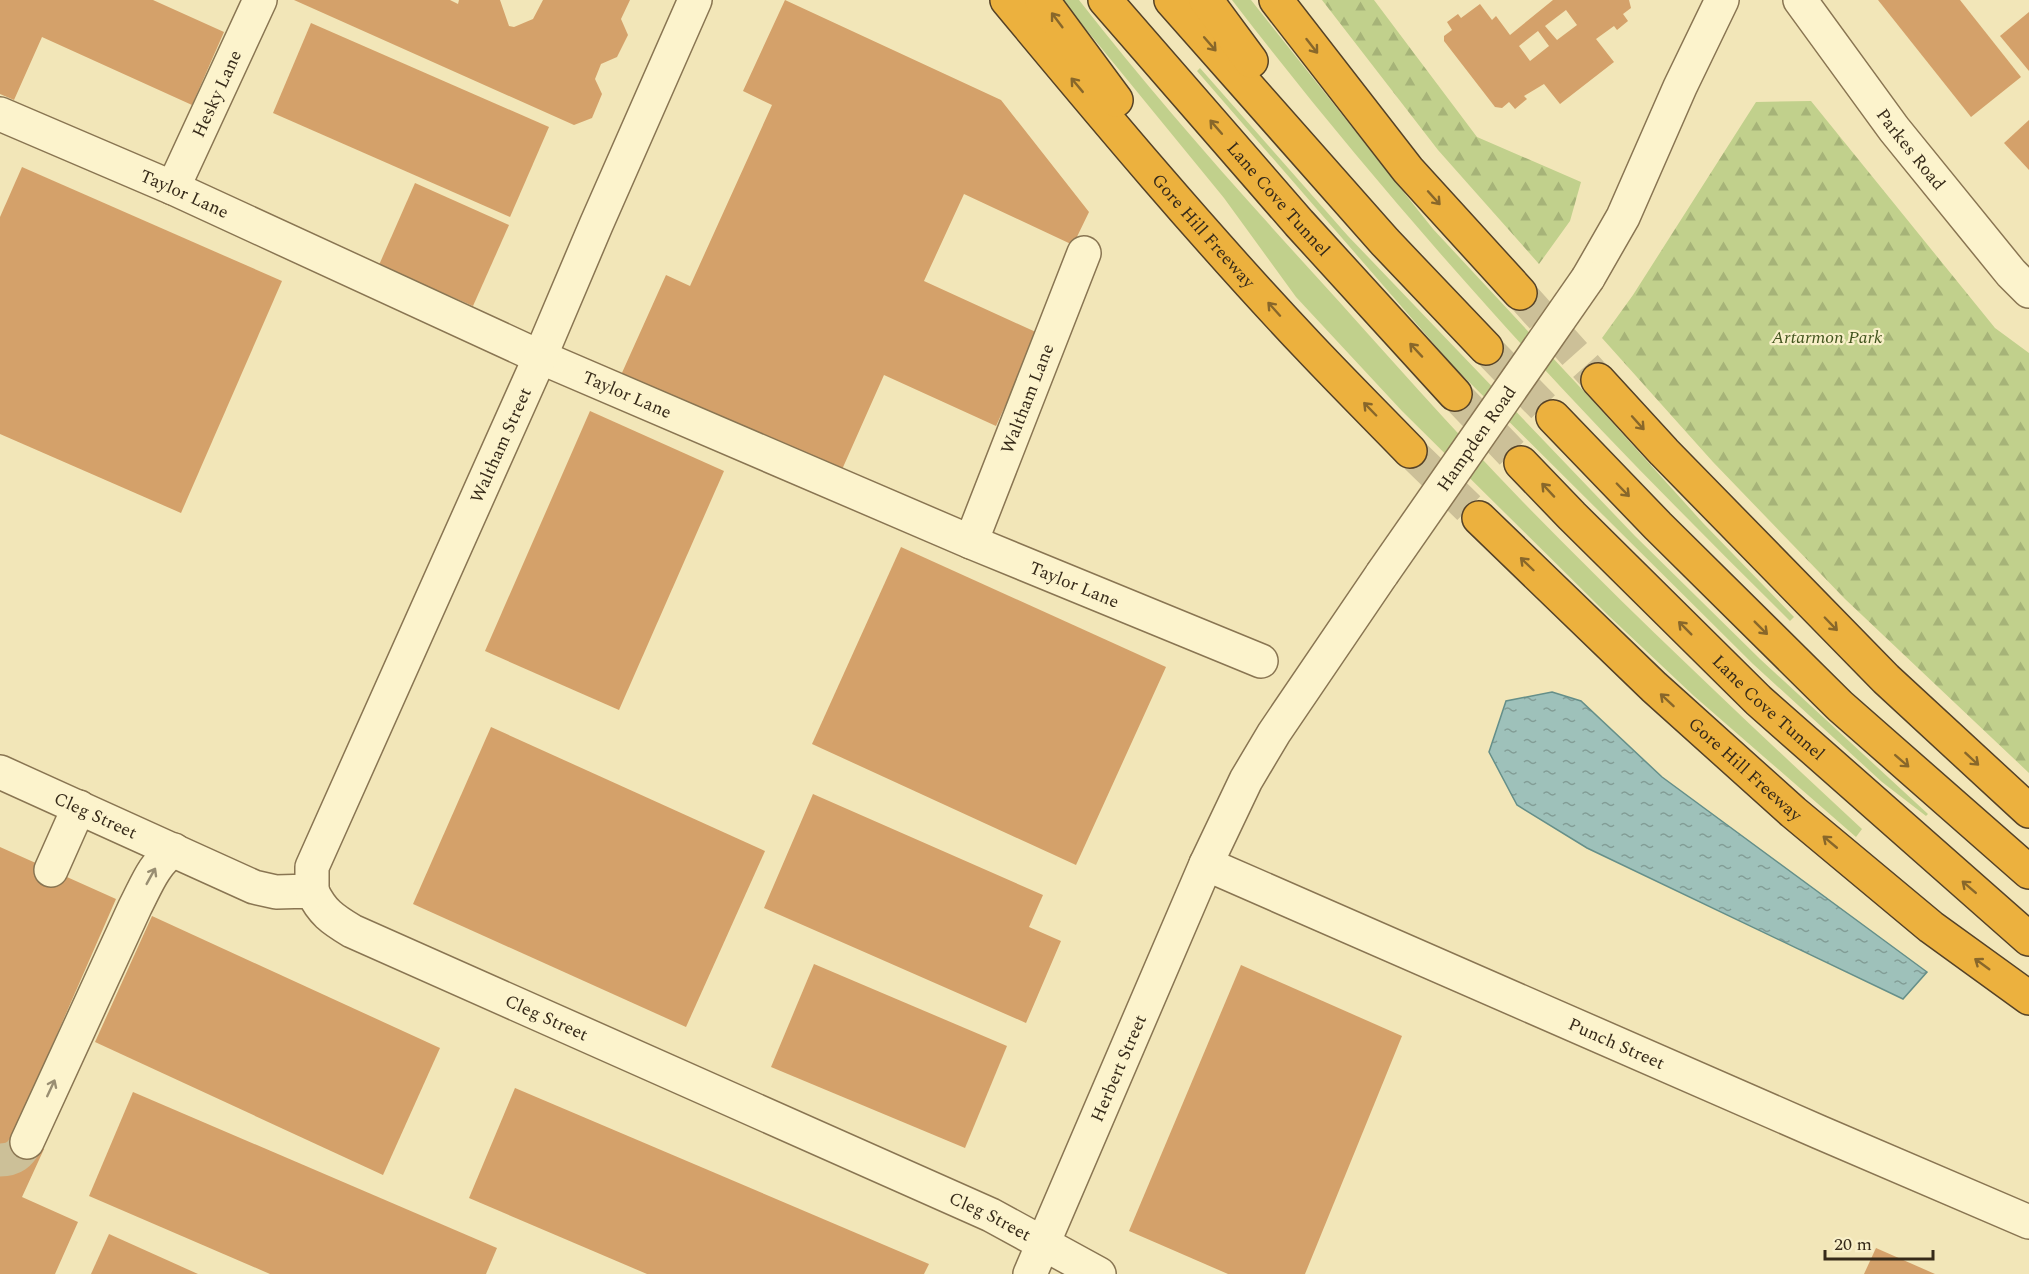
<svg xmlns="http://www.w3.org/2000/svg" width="2029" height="1274" viewBox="0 0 2029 1274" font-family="Spectral,serif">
  <defs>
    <pattern id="forest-firs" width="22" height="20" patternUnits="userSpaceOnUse" patternTransform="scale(1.5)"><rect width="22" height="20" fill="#c1d08c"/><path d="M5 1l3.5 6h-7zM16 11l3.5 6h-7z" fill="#a6b378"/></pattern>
    <pattern id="water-ripples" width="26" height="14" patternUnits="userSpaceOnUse" patternTransform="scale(1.5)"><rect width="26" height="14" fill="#9ec1ba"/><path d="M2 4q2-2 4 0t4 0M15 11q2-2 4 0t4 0" fill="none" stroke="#829d96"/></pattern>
  </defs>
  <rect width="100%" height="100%" fill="#f2e6b8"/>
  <g fill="#c1d08c">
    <path d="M1062,0H1079C1153,95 1233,185 1314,274C1384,351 1451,428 1523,502C1633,615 1747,722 1862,829L1856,837L1694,696L1610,617L1402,411L1296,297L1224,198Z"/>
    <path d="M1232,0H1251L1433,229L1591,399L1703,523L1794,617L1790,621C1689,521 1589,420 1494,314C1403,213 1315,108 1232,0Z"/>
    <polygon points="1200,68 1348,236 1635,536 1760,659 1928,814 1926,816 1882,782 1753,664 1454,367 1197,71"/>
  </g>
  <g fill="url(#forest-firs)">
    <polygon points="1322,0 1374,0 1477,137 1581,182 1570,221 1539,264 1438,150"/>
    <polygon points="1811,101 1995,328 2029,353 2029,773 1845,599 1713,462 1602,338 1633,295 1756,102"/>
  </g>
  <polygon fill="url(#water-ripples)" stroke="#658f89" stroke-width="1.5" points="1552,692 1581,701 1662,777 1927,972 1903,999 1587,848 1517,805 1489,752 1506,701"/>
  <g fill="#d4a16a" fill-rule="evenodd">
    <polygon points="0,0 153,0 224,32 192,105 42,37 14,100 0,94"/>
    <polygon points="294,0 450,0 458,4 459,0 500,0 509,26 514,27 533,19 543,0 630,0 621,19 628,35 617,57 601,64 595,79 602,94 592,118 574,125"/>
    <polygon points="785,0 1001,100 1089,212 1073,245 964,194 924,281 1038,333 996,426 884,375 840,474 621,375 666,275 690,286 772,105 743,91"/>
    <path d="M1553,0H1629L1631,8L1623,14L1628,21L1617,30L1614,26L1596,39L1614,62L1560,104L1544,84L1524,96L1527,99L1515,109L1509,102L1502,108L1495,107L1444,41V36L1452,30L1447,22L1458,14L1461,18L1480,4L1492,20L1496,16L1510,35ZM1566,10L1577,25L1557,40L1545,26ZM1538,31L1549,46L1530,61L1519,46Z"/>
    <polygon points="1878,0 1960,0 2021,77 1971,117"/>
    <polygon points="2029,12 2029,71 2000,36"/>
    <polygon points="311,23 549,127 510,217 273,113"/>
    <polygon points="2029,120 2029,170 2004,143"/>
    <polygon points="22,167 282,281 181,513 0,434 0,217"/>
    <polygon points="415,183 509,225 473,306 379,265"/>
    <polygon points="590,411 724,471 619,710 485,651"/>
    <polygon points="901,547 1166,667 1076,865 812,744"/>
    <polygon points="491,727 765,851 686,1027 413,904"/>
    <polygon points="813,794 1043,895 1029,927 1061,941 1026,1023 764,908"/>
    <polygon points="0,847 116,899 13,1135 44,1149 22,1197 78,1222 55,1274 0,1274"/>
    <polygon points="152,916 440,1048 383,1175 95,1042"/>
    <polygon points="814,964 1007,1046 965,1148 771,1067"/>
    <polygon points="1241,965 1402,1036 1305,1274 1228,1274 1129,1231"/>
    <polygon points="515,1088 929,1264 924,1274 647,1274 469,1198"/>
    <polygon points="133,1092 497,1248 486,1274 270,1274 89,1196"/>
    <polygon points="109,1234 198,1274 91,1274"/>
    <polygon points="1876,1248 1935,1274 1864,1274"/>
  </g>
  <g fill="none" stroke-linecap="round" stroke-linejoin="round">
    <path stroke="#ccc098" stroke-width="33" stroke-dasharray="33 16" stroke-linecap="butt" d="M0,1160C15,1160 20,1154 27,1142"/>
    <g stroke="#ccc098" stroke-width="33" stroke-dasharray="33 16" stroke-linecap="butt">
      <polyline points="1520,293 1598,380"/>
      <polyline points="1486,348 1553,417"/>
      <polyline points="1455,394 1521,463"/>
      <polyline points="1410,451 1479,518"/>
    </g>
    <defs>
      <g id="minor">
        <path id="s1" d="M1800,0L1894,129L2011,273L2029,291"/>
        <path id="s2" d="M0,114L173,188L540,357L971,542L1261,661"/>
        <path id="s3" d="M173,188L260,0"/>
        <polyline points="1588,278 1623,217 1680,87 1722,0"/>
        <path id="s4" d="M971,542L1084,253"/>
        <path id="s5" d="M0,772L254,887L276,892L312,891C322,912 332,919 352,931L991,1215L1099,1274"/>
        <path id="s6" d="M1206,864L1819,1132L2029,1222"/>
        <polyline points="51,870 79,807"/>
        <path id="s7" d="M312,891V867L540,357L596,225L695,0"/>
        <path d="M27,1142L135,907C146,886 154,863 174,850"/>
        <path id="s8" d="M1030,1274L1206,864L1246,780L1274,733L1382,574"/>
      </g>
      <g id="highway">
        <path id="s9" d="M1007,0C1105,118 1204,236 1309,347C1342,382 1377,417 1410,451"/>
        <polyline points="1042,0 1116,100"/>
        <path id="s10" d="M1105,0L1299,223L1455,394"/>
        <polyline points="1171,0 1385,242 1486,348"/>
        <polyline points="1206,0 1251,61"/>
        <polyline points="1276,0 1408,170 1520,293"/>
        <polyline points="1598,380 1664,452 1886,679 2029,811"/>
        <polyline points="1553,417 1658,526 1840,706 2029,872"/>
        <path id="s11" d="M1521,463L1572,516L1758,700L2029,939"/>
        <path id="s12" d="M1479,518L1654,687L1793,812L1931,927L2029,998"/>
      </g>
    </defs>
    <use href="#minor" stroke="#897552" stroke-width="36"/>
    <use href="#highway" stroke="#554227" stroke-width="36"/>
    <use href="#minor" stroke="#fcf3cc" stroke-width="33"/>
    <use href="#highway" stroke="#ecb13e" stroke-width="33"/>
    <defs>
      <g id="minor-bridge">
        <path id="s13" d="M1382,574L1588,278"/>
      </g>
    </defs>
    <use href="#minor-bridge" stroke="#897552" stroke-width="36" stroke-linecap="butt"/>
    <use href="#minor-bridge" stroke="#fcf3cc" stroke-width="33"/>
  </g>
  <defs><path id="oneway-shaft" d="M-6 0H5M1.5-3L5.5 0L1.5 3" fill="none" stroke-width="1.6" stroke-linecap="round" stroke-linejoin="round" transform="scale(1.5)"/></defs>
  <g stroke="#88672a">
    <use href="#oneway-shaft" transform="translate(1057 20) rotate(-127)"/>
    <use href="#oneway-shaft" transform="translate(1210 44) rotate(49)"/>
    <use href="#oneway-shaft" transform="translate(1312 46) rotate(52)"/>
    <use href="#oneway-shaft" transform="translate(1077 85) rotate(-130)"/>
    <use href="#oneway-shaft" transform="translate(1216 127) rotate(-131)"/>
    <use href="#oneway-shaft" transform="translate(1434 198) rotate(48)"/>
    <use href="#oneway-shaft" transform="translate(1274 309) rotate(-132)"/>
    <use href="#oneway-shaft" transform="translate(1416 350) rotate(-133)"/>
    <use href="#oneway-shaft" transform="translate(1370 409) rotate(-134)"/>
    <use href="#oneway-shaft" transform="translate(1638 423) rotate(48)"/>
    <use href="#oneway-shaft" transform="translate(1548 490) rotate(-133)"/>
    <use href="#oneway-shaft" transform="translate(1623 490) rotate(46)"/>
    <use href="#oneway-shaft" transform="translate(1527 564) rotate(-136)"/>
    <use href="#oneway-shaft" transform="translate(1831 624) rotate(46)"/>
    <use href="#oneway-shaft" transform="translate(1685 628) rotate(-135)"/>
    <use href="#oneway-shaft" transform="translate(1761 628) rotate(45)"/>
    <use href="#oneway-shaft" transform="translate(1667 700) rotate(-137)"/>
    <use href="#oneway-shaft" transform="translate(1972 759) rotate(43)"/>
    <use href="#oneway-shaft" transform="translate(1902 761) rotate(41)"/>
    <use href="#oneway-shaft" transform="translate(1830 842) rotate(-140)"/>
    <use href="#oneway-shaft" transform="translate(1969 887) rotate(-139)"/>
    <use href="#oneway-shaft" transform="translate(1982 964) rotate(-144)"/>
  </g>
  <g stroke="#998e72">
    <use href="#oneway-shaft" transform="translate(151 876) rotate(-61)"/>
    <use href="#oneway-shaft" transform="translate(51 1088) rotate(-65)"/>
  </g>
  <g text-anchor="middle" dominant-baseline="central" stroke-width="4.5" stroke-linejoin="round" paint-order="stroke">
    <g font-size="18" fill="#362a19" stroke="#f8efc8">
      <text stroke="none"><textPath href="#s3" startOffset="104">Hesky Lane</textPath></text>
      <text stroke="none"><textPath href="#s1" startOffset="186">Parkes Road</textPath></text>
      <text stroke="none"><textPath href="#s2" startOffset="201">Taylor Lane</textPath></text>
      <text stroke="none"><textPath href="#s10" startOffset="264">Lane Cove Tunnel</textPath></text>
      <text stroke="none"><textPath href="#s9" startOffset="303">Gore Hill Freeway</textPath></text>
      <text stroke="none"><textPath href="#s2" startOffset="687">Taylor Lane</textPath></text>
      <text stroke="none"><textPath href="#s4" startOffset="154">Waltham Lane</textPath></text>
      <text stroke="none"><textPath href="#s13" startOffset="165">Hampden Road</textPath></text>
      <text stroke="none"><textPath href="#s7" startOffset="486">Waltham Street</textPath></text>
      <text stroke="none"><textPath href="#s2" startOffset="1173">Taylor Lane</textPath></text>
      <text stroke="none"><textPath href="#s11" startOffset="348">Lane Cove Tunnel</textPath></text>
      <text stroke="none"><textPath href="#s12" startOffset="366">Gore Hill Freeway</textPath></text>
      <text stroke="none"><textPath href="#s5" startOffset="105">Cleg Street</textPath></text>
      <text stroke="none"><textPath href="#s5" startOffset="608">Cleg Street</textPath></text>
      <text stroke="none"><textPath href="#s6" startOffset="448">Punch Street</textPath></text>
      <text stroke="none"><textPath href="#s8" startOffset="224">Herbert Street</textPath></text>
      <text stroke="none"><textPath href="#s5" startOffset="1094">Cleg Street</textPath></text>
    </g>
    <g font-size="18" font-style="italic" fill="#41541d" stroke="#f8efc8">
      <text x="1827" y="337">Artarmon Park</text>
    </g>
  </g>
  <path d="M1825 1250v9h108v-9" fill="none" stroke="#362a19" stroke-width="3"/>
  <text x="1834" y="1250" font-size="18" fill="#362a19" stroke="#f8efc8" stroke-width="4.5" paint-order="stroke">20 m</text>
</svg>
